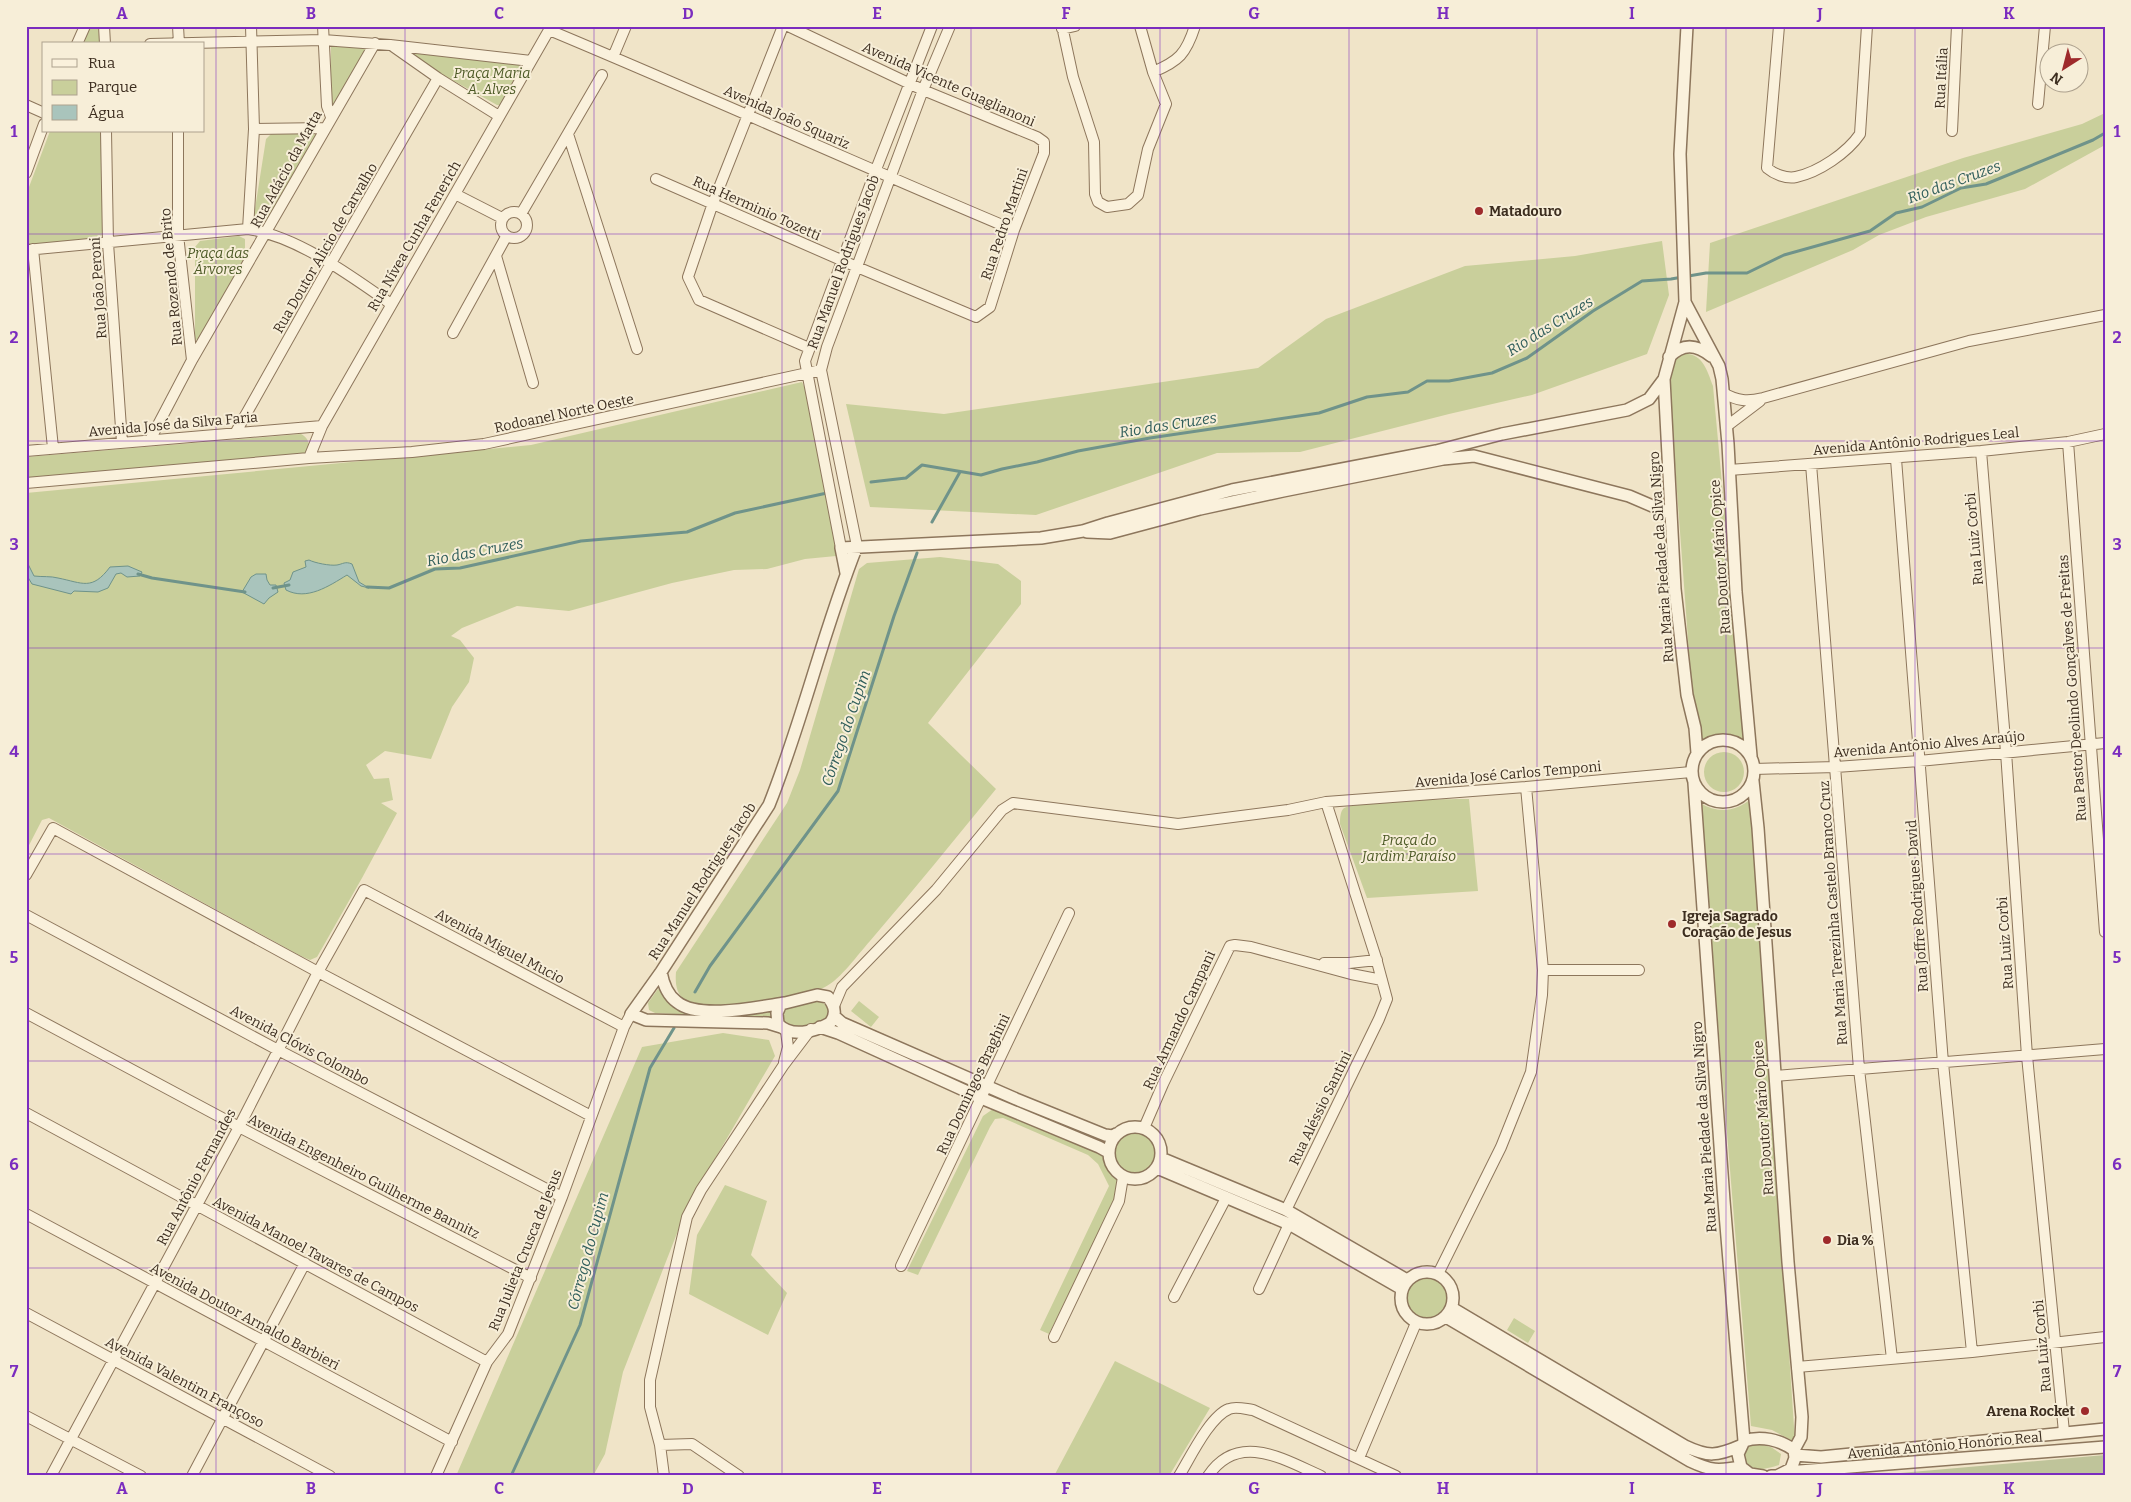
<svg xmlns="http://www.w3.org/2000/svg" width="2131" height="1502" font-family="Bitter,serif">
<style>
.green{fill:#c9cf9b}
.cemetery{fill:#bfc49a}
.water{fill:#a9c4bc;stroke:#6f938a}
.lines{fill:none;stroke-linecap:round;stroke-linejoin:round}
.stream{stroke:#6f938a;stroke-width:3}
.minor-casing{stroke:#8d765c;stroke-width:12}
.tertiary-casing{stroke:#8d765c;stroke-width:14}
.minor{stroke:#faf1dc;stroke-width:10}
.tertiary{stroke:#faf1dc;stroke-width:11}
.grid{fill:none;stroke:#7b2cbf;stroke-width:1;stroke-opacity:0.55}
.poi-dot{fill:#9e2a2b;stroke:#f7eed8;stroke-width:2}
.labels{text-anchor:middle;stroke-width:4;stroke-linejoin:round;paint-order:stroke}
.park-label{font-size:14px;font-style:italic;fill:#4d5a26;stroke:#f7eed8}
.street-label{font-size:14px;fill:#3d2e20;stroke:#f7eed8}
.poi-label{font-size:14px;font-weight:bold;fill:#3d2e20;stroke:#f7eed8;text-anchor:start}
.water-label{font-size:15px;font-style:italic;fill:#2f5d5a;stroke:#f7eed8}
.neatline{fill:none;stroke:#7b2cbf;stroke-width:2}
.grid-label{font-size:16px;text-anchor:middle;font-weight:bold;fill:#7b2cbf}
</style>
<rect width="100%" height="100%" fill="#f0e4c8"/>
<!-- green -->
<path class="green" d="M 98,26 L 100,44 L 83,44 L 90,27 Z
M 331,45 L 367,48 L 334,108 L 331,105 Z
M 412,53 L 518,64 L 522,67 L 501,105 L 497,105 L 411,57 Z
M 2105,113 L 2105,145 L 2025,189 L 1926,217 L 1879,235 L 1853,250 L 1706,312 L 1710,243 L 1963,158 L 2082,124 Z
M 50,131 L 102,131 L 105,231 L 100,237 L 26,246 L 26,195 Z
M 271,134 L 314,134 L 317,136 L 317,143 L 267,220 L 261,223 L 256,220 L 254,215 L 266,139 Z
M 239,236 L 245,239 L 245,252 L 243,261 L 201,339 L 195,340 L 195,247 L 200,241 Z
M 1662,241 L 1669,295 L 1647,354 L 1532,395 L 1449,414 L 1300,452 L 1217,453 L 1036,515 L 870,507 L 846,404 L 944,414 L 1258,368 L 1326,319 L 1465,266 L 1575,256 Z
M 1681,354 C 1702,351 1707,370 1713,386 L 1746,744 C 1730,731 1711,732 1696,747 L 1668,370 L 1673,359 Z
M 802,382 L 805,388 L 833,526 L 836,556 L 805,559 L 767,569 L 734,570 L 672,583 L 569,611 L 517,606 L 462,628 L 451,636 L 460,640 L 474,658 L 469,682 L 452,707 L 431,759 L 385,751 L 366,765 L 374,779 L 389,778 L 393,800 L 381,803 L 397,813 L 362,878 L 317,957 L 310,960 L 299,955 L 49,818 L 42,820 L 26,851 L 26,493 L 531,445 Z
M 301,434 C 311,439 311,449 302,455 L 26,478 L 26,457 Z
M 940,557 L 998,564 L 1021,581 L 1021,604 L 928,723 L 996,789 C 954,840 913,891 870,941 C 858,954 841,979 825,987 C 820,990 813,991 807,992 C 773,1002 741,1006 706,1005 C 683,1004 674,996 676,972 L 787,803 L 800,770 L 859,569 L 867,563 Z
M1704 772a20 20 0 1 1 40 0a20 20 0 1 1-40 0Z
M 1752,798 L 1795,1442 L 1772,1430 L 1751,1426 L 1700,803 C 1718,814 1736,812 1752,798 Z
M 1469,799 L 1478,891 L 1367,898 L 1340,824 C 1340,819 1340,813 1343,809 C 1351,800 1452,799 1469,799 Z
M 658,989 L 665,994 L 674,1006 L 687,1012 L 746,1015 L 773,1010 L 772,1019 L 655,1013 L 649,1010 L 648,1003 Z
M 817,1000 L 828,1006 L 828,1018 C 813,1027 799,1029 783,1023 L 781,1014 L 784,1010 Z
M 859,1001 L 879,1017 L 871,1027 L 851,1011 Z
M 723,1033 L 769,1040 L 775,1056 L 688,1205 L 623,1372 L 605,1454 L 593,1476 L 456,1476 L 642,1047 Z
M 993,1109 L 998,1109 L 1107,1157 C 1112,1170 1119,1178 1119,1192 L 1049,1334 L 1040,1330 L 1109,1186 L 1098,1164 L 1088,1155 L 1003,1118 L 995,1119 L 990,1127 L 918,1275 L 907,1271 L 983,1116 Z
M1113 1154a22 22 0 1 1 44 0a22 22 0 1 1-44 0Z
M 725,1185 L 767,1201 L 751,1255 L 787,1293 L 768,1335 L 689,1294 L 697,1235 Z
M1404 1298a22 22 0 1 1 44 0a22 22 0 1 1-44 0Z
M 1514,1318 L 1535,1331 L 1528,1343 L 1507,1330 Z
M 1115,1361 L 1210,1408 L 1169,1476 L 1054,1476 Z
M 1753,1443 L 1771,1447 L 1781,1454 L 1779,1465 C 1759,1471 1744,1475 1745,1448 Z"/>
<!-- cemetery -->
<path class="cemetery" d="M 2105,1455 L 2105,1476 L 1866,1476 Z"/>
<!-- water -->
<path class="water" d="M 26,560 L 34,576 C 42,577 51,576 58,578 C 83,583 92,591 110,567 L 128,566 L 142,572 L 140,576 L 127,577 L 121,573 L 116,574 L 108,588 L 98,592 L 74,591 L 71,594 L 32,584 L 26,574 Z
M 309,560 C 315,563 330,566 337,565 C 343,564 345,561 352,564 L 359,582 L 369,588 L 361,586 L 347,575 C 329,586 307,601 286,590 L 284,583 L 290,580 L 293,572 L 306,567 L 305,561 Z
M 256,574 L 266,574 L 267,580 L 270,585 L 276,585 L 278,592 L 269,598 L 264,604 L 242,592 L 251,577 Z"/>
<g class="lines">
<!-- stream -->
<path class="stream" d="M 871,482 L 906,478 L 922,465 L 981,475 L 1002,469 L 1037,462 L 1078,451 L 1150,438 L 1319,413 L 1367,397 L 1408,392 L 1427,381 L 1449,381 L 1492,373 L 1527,358 L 1593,311 L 1642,281 L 1671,279 L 1706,273 L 1747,273 L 1784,255 L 1870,231 L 1896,213 L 1922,207 L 1961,188 L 1986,184 L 2093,140 L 2105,133
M 932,522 L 960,472
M 138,574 L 152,578 L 245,592
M 367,587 L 389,588 L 435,569 L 460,568 L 581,541 L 687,532 L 735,513 L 827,493
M 273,588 L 289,585
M 695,992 L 710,966 L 838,791 L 894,616 L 917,553
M 511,1476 L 580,1325 L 650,1068 L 674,1028"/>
<!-- minor casing -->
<g class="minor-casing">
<path id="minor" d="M 104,26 L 105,44
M 178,26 L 179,44
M 323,26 L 327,106 L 331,117
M 783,26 L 713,203 L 688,277 L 699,300 L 809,348
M 1062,26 L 1073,77 L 1094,142 L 1095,194 L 1098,202 L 1107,207 L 1128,204 L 1138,195 L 1148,149 L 1166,104 L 1153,72 L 1140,26
M 1779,26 L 1767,168 C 1774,174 1786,179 1796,177 C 1819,172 1847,153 1860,134 L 1867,26
M 1062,29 L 1075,26
M 77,44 L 85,26
M 150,44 L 323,40 L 390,45 L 531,61
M 391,45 L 438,78 L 499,116
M 613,57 L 626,26
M 1153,72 C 1179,61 1186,54 1195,26
M 2038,104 L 2045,26
M 26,105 L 44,113
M 254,129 L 326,128
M 106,131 L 108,243 L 122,442
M 178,131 L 178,235 L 192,360
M 1952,131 L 1957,26
M 568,134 L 637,349
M 26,173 L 44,124
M 656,179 L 857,267 L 976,317 L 990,307 L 1014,230 L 1044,153 L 1044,142 L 1037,137 L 923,90 L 788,26
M 455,194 L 502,218
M501 225a13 13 0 1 1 26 0a13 13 0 1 1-26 0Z
M 521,214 L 602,75
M 248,229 L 254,129 L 251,26
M 33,249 L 53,448
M 26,250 L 248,229 C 297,236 351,276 391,304
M 496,256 L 533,383
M 453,333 L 506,237
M 1723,393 C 1738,401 1747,402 1763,398 L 1969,341 L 2105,315
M 1727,426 L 1760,401
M 236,432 L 331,263 L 438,78
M 150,440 L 192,360 L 375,43
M 2068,442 L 2105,932
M 26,451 L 322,426
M 1981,451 L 2006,752 L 2027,1056 L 2064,1432
M 309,458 L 322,426 L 549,30 C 705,95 859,165 1014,230
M 1896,459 L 1943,1063 L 1972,1352
M 1811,464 L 1859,1069 L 1892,1359
M 1729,470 L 1981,451 L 2068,442 L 2105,434
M 26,483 L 309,458 L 412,452 L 484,444 L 821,370
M 857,546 L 821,370 L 827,347 L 923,90 L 950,26
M 841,548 L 805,361 L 875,172 L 932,26
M 1754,769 L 1836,767 L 1919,761 L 2105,743
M 26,875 L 53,828 L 318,972 L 591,1116
M 26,915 L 278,1050 L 562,1197
M 1324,963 L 1349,963 L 1377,960
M 1543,970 L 1639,970
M 834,1006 L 842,987 L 936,890 L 1002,810 L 1013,803 L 1178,824 L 1288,810 L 1326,802 L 1526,787 L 1691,772
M 26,1013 L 239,1127 L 531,1278
M 784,1062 L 788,1047 L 786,1031
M 1776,1076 L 2105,1049
M 26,1113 L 487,1362
M 1144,1128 L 1163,1084 L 1230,946 L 1235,945 L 1251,947 L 1351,974 L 1382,980
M 1286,1210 L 1379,1019 L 1387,999 L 1376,958 L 1326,802
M 26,1214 L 452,1442
M 901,1266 L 1069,913
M 1438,1274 L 1501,1147 L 1531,1072 L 1542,995 L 1543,970 L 1526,787
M 1259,1289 L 1289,1224
M 1174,1297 L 1226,1198
M 26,1313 L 330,1476
M 1054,1337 L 1119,1201 L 1123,1177
M 1797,1367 L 1972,1352 L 2105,1337
M 26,1416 L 141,1476
M 660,1445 L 692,1444 L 739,1476
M 1359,1458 L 1416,1323
M 51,1476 L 239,1127 L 318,972 L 364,890 L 624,1027
M 192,1476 L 305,1263
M 436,1476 L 487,1362 L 508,1334 L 562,1197 L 624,1027 L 631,1014
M 664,1476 L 660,1445 L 650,1407 L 650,1380 L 687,1217 L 701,1190 L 783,1066 L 811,1029
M 1179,1476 C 1190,1458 1210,1416 1229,1409 C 1236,1406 1245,1409 1253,1410 L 1396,1476
M 1208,1476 C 1238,1431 1283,1459 1321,1476"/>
</g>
<!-- tertiary casing -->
<g class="tertiary-casing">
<path id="tertiary" d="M 1687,26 L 1680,154 L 1685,302 L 1664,379 L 1675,589 L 1687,695 L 1695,728 L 1697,753
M 1685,302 L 1719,366 L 1722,379 L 1728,444 L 1736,592 L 1751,756
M 1669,357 C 1683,343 1696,344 1711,356
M 1087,532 L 1110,533 L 1200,509 L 1283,491 L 1443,459 L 1474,456 L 1629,496 L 1671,514
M 846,573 L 841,548 L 1041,538 L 1083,531 L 1108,523 L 1232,490 L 1436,451 L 1502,434 L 1627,410 L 1649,399 L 1664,379
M1692 771a31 31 0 1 1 62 0a31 31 0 1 1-62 0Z
M 1753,781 L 1758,828 L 1788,1262 L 1802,1417 L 1801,1437 L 1794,1450
M 1694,783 L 1724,1201 L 1744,1441
M 661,972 C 663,983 667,995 677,1002 C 699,1020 758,1007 785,1003
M 817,995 L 828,997 C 835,1006 837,1014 830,1023 C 814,1032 791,1038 778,1024 L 777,1013 L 781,1004 Z
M 834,1016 L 842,1023 L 1016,1099 L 1105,1135 L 1113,1136 L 1116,1134
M 781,1027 L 768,1023 L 646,1020 L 631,1014 L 661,972 L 769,805 C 803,720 823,631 857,546
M 820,1027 L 838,1033 L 981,1098 L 1099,1147 L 1108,1152
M1109 1153a26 26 0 1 1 52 0a26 26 0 1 1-52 0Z
M 1161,1158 L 1286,1210 L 1407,1280
M 1157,1168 L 1289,1224 L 1402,1289
M1401 1298a26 26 0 1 1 52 0a26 26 0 1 1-52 0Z
M 1452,1308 L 1685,1446 C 1708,1457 1717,1456 1740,1446
M 1446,1317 L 1690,1461 C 1711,1471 1718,1471 1741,1467
M 1795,1455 L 1821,1457 L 2105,1429
M 1787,1472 L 2105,1447
M 1763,1476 L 1750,1474 L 1741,1467 L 1738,1454 L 1744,1441 C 1761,1435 1780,1440 1794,1450 L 1795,1458 L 1791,1469 L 1777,1476 L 1771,1476"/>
</g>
<!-- minor -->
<use href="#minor" class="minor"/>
<!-- tertiary -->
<use href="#tertiary" class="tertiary"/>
</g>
<!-- grid -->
<path class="grid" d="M 216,26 L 216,1476M 405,26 L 405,1476M 594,26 L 594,1476M 782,26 L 782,1476M 971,26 L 971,1476M 1160,26 L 1160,1476M 1349,26 L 1349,1476M 1537,26 L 1537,1476M 1726,26 L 1726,1476M 1915,26 L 1915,1476M 26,234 L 2105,234M 26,441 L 2105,441M 26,648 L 2105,648M 26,854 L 2105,854M 26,1061 L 2105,1061M 26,1268 L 2105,1268"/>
<!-- markers -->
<g class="poi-dot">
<circle cx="1479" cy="211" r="5"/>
<circle cx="1672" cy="924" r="5"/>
<circle cx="1827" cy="1240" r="5"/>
<circle cx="2085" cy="1411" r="5"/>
</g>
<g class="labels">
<!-- park labels -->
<g class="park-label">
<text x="492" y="78">Praça Maria<tspan x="492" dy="16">A. Alves</tspan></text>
<text x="218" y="258">Praça das<tspan x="218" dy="16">Árvores</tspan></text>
<text x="1409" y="845">Praça do<tspan x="1409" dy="16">Jardim Paraíso</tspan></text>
</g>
<!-- street labels -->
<g class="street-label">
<text transform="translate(1941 78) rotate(-87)" y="5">Rua Itália</text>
<text transform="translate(949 84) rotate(24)" y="5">Avenida Vicente Guaglianoni</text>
<text transform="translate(787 117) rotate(24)" y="5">Avenida João Squariz</text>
<text transform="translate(286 169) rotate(-61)" y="5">Rua Adácio da Matta</text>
<text transform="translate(757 208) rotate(24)" y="5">Rua Herminio Tozetti</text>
<text transform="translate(1004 224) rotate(-71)" y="5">Rua Pedro Martini</text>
<text transform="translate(414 236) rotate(-60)" y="5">Rua Nívea Cunha Fenerich</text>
<text transform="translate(325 248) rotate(-60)" y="5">Rua Doutor Alicio de Carvalho</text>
<text transform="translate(843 262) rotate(-70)" y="5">Rua Manuel Rodrigues Jacob</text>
<text transform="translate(171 277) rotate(-95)" y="5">Rua Rozendo de Brito</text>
<text transform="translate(98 288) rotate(-94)" y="5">Rua João Peroni</text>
<text transform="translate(564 413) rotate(-12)" y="5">Rodoanel Norte Oeste</text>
<text transform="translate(173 424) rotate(-5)" y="5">Avenida José da Silva Faria</text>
<text transform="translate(1916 441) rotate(-5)" y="5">Avenida Antônio Rodrigues Leal</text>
<text transform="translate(1974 539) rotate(-95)" y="5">Rua Luiz Corbi</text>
<text transform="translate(1661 557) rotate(-94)" y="5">Rua Maria Piedade da Silva Nigro</text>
<text transform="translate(1720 557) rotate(-94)" y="5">Rua Doutor Mário Opice</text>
<text transform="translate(2072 688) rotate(-94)" y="5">Rua Pastor Deolindo Gonçalves de Freitas</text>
<text transform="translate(1929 744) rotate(-5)" y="5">Avenida Antônio Alves Araújo</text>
<text transform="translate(1508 774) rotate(-5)" y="5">Avenida José Carlos Temponi</text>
<text transform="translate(702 881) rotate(-57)" y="5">Rua Manuel Rodrigues Jacob</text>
<text transform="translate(1917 906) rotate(-94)" y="5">Rua Joffre Rodrigues David</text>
<text transform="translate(1833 913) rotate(-94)" y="5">Rua Maria Terezinha Castelo Branco Cruz</text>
<text transform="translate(2005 943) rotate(-94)" y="5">Rua Luiz Corbi</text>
<text transform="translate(500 946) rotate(28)" y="5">Avenida Miguel Mucio</text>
<text transform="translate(1179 1020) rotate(-65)" y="5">Rua Armando Campani</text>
<text transform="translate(300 1045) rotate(28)" y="5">Avenida Clóvis Colombo</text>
<text transform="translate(973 1084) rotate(-65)" y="5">Rua Domingos Braghini</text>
<text transform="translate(1320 1108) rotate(-64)" y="5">Rua Aléssio Santini</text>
<text transform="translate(1763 1118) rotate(-94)" y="5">Rua Doutor Mário Opice</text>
<text transform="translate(1704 1127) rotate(-94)" y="5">Rua Maria Piedade da Silva Nigro</text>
<text transform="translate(364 1176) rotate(27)" y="5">Avenida Engenheiro Guilherme Bannitz</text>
<text transform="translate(196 1177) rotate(-62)" y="5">Rua Antônio Fernandes</text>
<text transform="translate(525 1250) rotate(-68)" y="5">Rua Julieta Crusca de Jesus</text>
<text transform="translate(316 1254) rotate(28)" y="5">Avenida Manoel Tavares de Campos</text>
<text transform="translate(245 1316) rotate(28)" y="5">Avenida Doutor Arnaldo Barbieri</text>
<text transform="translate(2042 1346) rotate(-95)" y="5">Rua Luiz Corbi</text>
<text transform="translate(185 1382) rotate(28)" y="5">Avenida Valentim Françoso</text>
<text transform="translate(1945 1445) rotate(-5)" y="5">Avenida Antônio Honório Real</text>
</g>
<!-- poi labels -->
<g class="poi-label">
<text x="1489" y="216">Matadouro</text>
<text x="1682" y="921">Igreja Sagrado<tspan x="1682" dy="16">Coração de Jesus</tspan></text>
<text x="1837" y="1245">Dia %</text>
<text x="2075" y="1416" text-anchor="end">Arena Rocket</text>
</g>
<!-- water labels -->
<g class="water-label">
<text transform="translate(1954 182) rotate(-20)" y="5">Rio das Cruzes</text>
<text transform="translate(1550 326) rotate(-32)" y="5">Rio das Cruzes</text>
<text transform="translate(1168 425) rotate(-9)" y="5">Rio das Cruzes</text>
<text transform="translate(475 552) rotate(-11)" y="5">Rio das Cruzes</text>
<text transform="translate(846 728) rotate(-71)" y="5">Córrego do Cupim</text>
<text transform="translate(588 1251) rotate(-75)" y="5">Córrego do Cupim</text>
</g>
</g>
<!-- border -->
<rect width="2131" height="1502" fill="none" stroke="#f7eed8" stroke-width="55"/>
<!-- legend -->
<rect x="42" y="42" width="162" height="90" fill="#f7eed8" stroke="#ada18e"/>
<rect x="52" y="59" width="25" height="8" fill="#faf1dc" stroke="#ada18e"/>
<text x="88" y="68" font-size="15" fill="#3d2e20">Rua</text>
<rect x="52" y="80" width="25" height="15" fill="#c9cf9b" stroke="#ada18e"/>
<text x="88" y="92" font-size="15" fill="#3d2e20">Parque</text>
<rect x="52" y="105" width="25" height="15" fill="#a9c4bc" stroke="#ada18e"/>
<text x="88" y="118" font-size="15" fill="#3d2e20">Água</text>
<!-- north arrow -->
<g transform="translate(2064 68) rotate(216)"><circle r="24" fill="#f7eed8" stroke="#ada18e"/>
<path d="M0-4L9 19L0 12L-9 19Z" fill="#9e2a2b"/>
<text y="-8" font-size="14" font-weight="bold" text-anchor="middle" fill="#3d2e20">N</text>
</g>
<rect x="28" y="28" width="2076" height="1446" class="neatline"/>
<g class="grid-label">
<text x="122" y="19">A</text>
<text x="311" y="19">B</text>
<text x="499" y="19">C</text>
<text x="688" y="19">D</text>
<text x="877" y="19">E</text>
<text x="1066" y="19">F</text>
<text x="1254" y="19">G</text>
<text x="1443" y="19">H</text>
<text x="1632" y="19">I</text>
<text x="1820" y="19">J</text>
<text x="2009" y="19">K</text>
<text x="14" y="137">1</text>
<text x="2117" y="137">1</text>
<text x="14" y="343">2</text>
<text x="2117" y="343">2</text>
<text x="14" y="550">3</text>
<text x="2117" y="550">3</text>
<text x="14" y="757">4</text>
<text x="2117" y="757">4</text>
<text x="14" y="963">5</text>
<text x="2117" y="963">5</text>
<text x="14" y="1170">6</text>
<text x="2117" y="1170">6</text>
<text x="14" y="1377">7</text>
<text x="2117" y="1377">7</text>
<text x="122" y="1494">A</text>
<text x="311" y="1494">B</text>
<text x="499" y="1494">C</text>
<text x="688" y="1494">D</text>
<text x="877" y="1494">E</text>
<text x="1066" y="1494">F</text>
<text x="1254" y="1494">G</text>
<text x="1443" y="1494">H</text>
<text x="1632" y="1494">I</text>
<text x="1820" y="1494">J</text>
<text x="2009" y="1494">K</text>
</g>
</svg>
